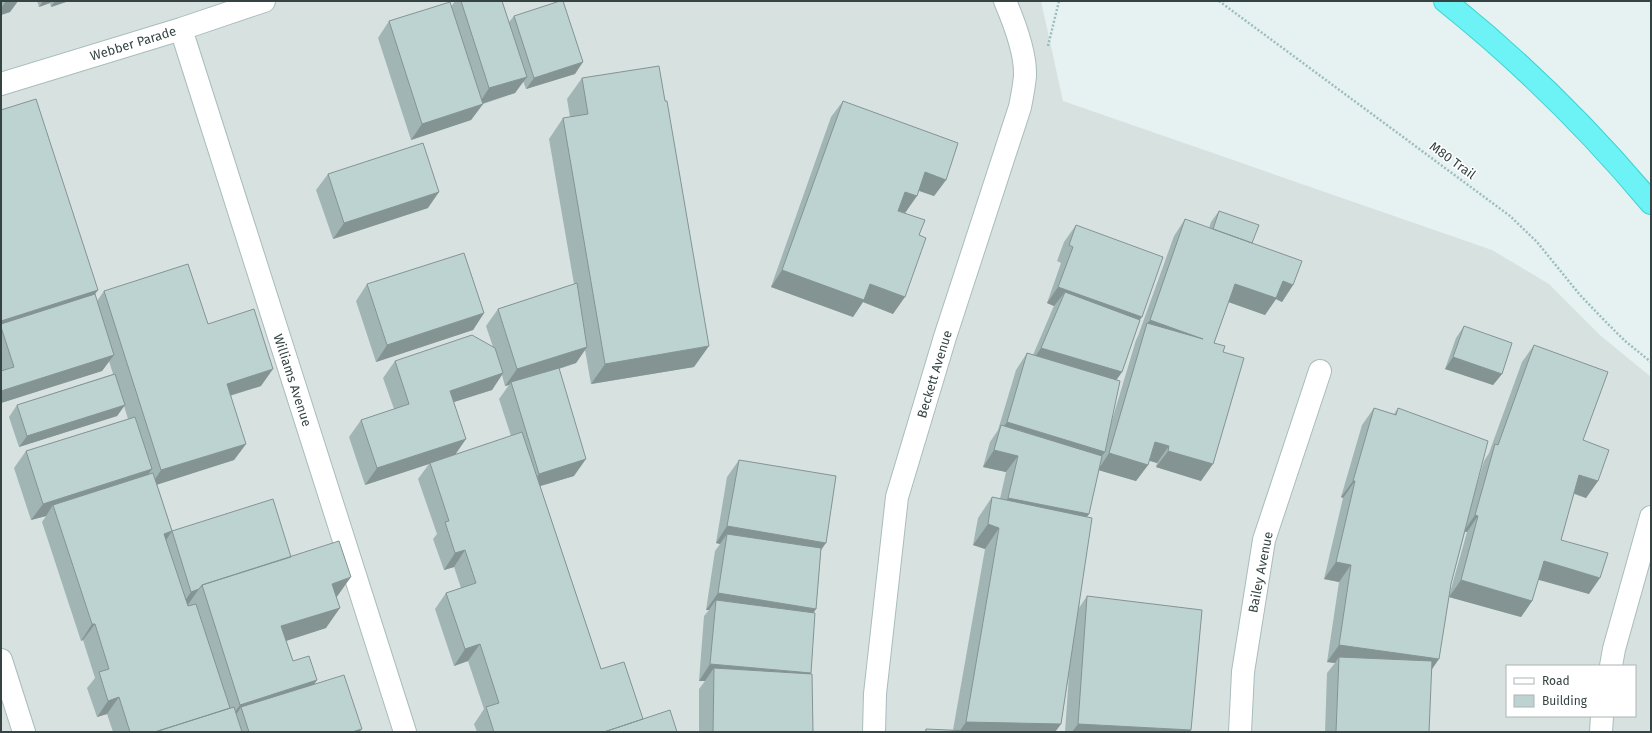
<svg xmlns="http://www.w3.org/2000/svg" width="1652" height="733" font-family="'Fira Sans',sans-serif">
<style>
.industrial{fill:#d7e1e0;fill-rule:evenodd}
.lines{fill:none;stroke-linecap:round;stroke-linejoin:round}
.minor-casing{stroke:#a9bcbd;stroke-width:24}
.highway-casing{stroke:#3dd4d2;stroke-width:24}
.path{stroke:#9bbdbd;stroke-width:2.5;stroke-dasharray:2 2;stroke-linecap:butt}
.minor{stroke:#fff;stroke-width:22}
.highway{stroke:#6df3f5;stroke-width:22}
.wall{fill:#a2b5b5;fill-rule:evenodd}
.shaded-wall{fill:#849493}
.building{fill:#bcd3d2;stroke:#849493}
.labels{text-anchor:middle;stroke-width:3;stroke-linejoin:round;paint-order:stroke}
.street-label{font-size:13px;fill:#354443;stroke:#fff}
</style>
<rect width="100%" height="100%" fill="#e6f1f2"/>
<!-- industrial -->
<path class="industrial" d="M 1,1 L 1041,1 L 1063,101 L 1492,250 L 1549,284 L 1601,336 L 1651,377 L 1651,732 L 1,732 ZM 1507,666 L 1635,666 L 1635,716 L 1507,716 Z"/>
<g class="lines">
<!-- minor casing -->
<g class="minor-casing">
<path id="minor" d="M 181,29 L 405,732
M 1,84 L 181,29 L 264,1
M 1,660 L 24,732
M 1611,666 L 1614,649 L 1651,517
M 874,732 L 875,694 L 897,497 L 945,337 L 1020,107 C 1022,97 1024,87 1025,76 C 1026,53 1014,22 1005,1
M 1240,732 L 1243,672 L 1264,540 L 1320,371
M 1601,732 L 1602,716"/>
</g>
<!-- highway casing -->
<g class="highway-casing">
<path id="highway" d="M 1445,1 C 1520,61 1589,129 1651,203"/>
</g>
<!-- path -->
<path class="path" d="M 1219,1 L 1510,216 L 1537,242 L 1580,295 L 1604,320 L 1625,341 L 1651,362
M 1048,46 L 1059,1"/>
<!-- minor -->
<use href="#minor" class="minor"/>
<!-- highway -->
<use href="#highway" class="highway"/>
</g>
<!-- wall -->
<path class="wall" d="M 1,1 L 18,1 L 10,12 L 1,15 Z
M 37,1 L 69,1 L 51,7 L 50,3 L 39,7 Z
M 455,1 L 502,1 L 509,22 L 514,16 L 575,74 L 526,89 L 523,81 L 515,93 L 483,104 L 471,120 L 411,140 L 378,38 L 389,21 L 451,7 Z
M 582,78 L 694,367 L 591,384 L 585,350 L 576,363 L 559,369 L 574,476 L 540,486 L 601,669 L 643,719 L 677,732 L 477,732 L 474,724 L 484,709 L 468,661 L 454,666 L 435,609 L 446,593 L 461,588 L 454,567 L 444,570 L 433,539 L 437,534 L 418,479 L 429,464 L 365,485 L 349,437 L 361,420 L 394,409 L 383,378 L 395,361 L 493,347 L 486,326 L 498,309 L 574,284 L 549,139 L 563,118 L 570,117 L 567,99 ZM 502,375 L 505,386 L 509,385 L 499,399 L 511,436 L 456,454 L 454,402 L 492,390 Z
M 843,101 L 946,180 L 934,196 L 919,191 L 905,213 L 898,210 L 893,314 L 863,302 L 853,317 L 771,287 L 831,117 Z
M 1,110 L 95,294 L 97,301 L 104,291 L 208,324 L 261,386 L 230,396 L 246,444 L 234,460 L 157,484 L 172,531 L 291,557 L 337,597 L 326,628 L 286,641 L 293,661 L 317,680 L 314,684 L 362,729 L 359,732 L 113,732 L 107,714 L 97,717 L 87,688 L 95,678 L 83,640 L 81,641 L 42,522 L 46,516 L 31,520 L 14,468 L 26,451 L 128,419 L 124,406 L 117,416 L 19,447 L 9,417 L 17,405 L 113,374 L 109,361 L 102,371 L 1,403 Z
M 328,174 L 428,208 L 333,239 L 316,190 Z
M 1219,211 L 1252,243 L 1293,285 L 1282,302 L 1276,299 L 1265,315 L 1228,302 L 1214,343 L 1223,352 L 1201,481 L 1156,467 L 1157,463 L 1149,460 L 1148,465 L 1136,481 L 1099,470 L 1089,514 L 1087,516 L 1079,608 L 1087,596 L 1191,730 L 1190,732 L 1065,732 L 1069,674 L 1061,724 L 1055,732 L 924,732 L 926,729 L 953,730 L 985,549 L 973,545 L 978,518 L 992,497 L 1000,499 L 1006,472 L 983,467 L 990,442 L 998,430 L 1016,370 L 1027,353 L 1033,355 L 1053,308 L 1054,306 L 1047,303 L 1061,263 L 1057,261 L 1064,242 L 1076,225 L 1140,320 L 1122,372 L 1116,380 L 1110,427 L 1136,340 L 1138,336 L 1174,236 L 1185,219 L 1209,228 L 1211,222 Z
M 367,284 L 484,313 L 473,330 L 376,362 L 356,301 Z
M 1464,326 L 1502,374 L 1493,385 L 1445,369 L 1456,338 Z
M 1534,345 L 1583,440 L 1598,481 L 1586,498 L 1574,494 L 1561,540 L 1589,594 L 1538,579 L 1532,601 L 1521,617 L 1449,597 L 1431,670 L 1429,732 L 1325,732 L 1327,673 L 1335,663 L 1327,662 L 1339,582 L 1324,579 L 1343,498 L 1341,497 L 1362,425 L 1374,408 L 1394,414 L 1398,408 L 1474,494 L 1484,461 L 1489,453 L 1522,362 ZM 1465,532 L 1467,532 L 1449,596 L 1451,584 Z
M 739,460 L 821,550 L 816,609 L 813,613 L 811,673 L 810,674 L 813,732 L 699,732 L 699,689 L 705,681 L 699,681 L 704,616 L 709,610 L 706,610 L 715,551 L 720,544 L 716,543 L 727,477 Z"/>
<!-- shaded-wall -->
<path class="shaded-wall" d="M 6,1 L 18,1 L 10,12 L 1,15 L 1,8 Z
M 43,1 L 51,1 L 50,3 L 39,7 Z
M 55,1 L 69,1 L 51,7 Z
M 583,62 L 575,74 L 526,89 L 534,78 Z
M 527,77 L 515,93 L 478,105 L 489,88 Z
M 483,104 L 471,120 L 411,140 L 422,124 Z
M 925,172 L 946,180 L 934,196 L 914,189 Z
M 439,192 L 428,208 L 333,239 L 344,223 Z
M 905,192 L 917,196 L 905,213 L 893,209 Z
M 782,270 L 870,284 L 905,297 L 893,314 L 863,302 L 853,317 L 771,287 Z
M 1283,281 L 1293,285 L 1282,302 L 1276,299 L 1265,315 L 1223,300 L 1235,284 Z
M 1058,287 L 1142,317 L 1130,334 L 1065,292 L 1054,306 L 1047,303 Z
M 98,290 L 83,311 L 1,327 L 1,321 Z
M 484,313 L 473,330 L 376,362 L 387,345 Z
M 1150,320 L 1203,339 L 1147,324 Z
M 709,346 L 694,367 L 591,384 L 605,364 Z
M 587,347 L 576,363 L 511,384 L 511,382 L 509,385 L 505,386 L 517,369 Z
M 1041,348 L 1122,372 L 1110,389 L 1030,364 Z
M 114,355 L 102,371 L 1,403 L 1,391 Z
M 1453,357 L 1502,374 L 1493,385 L 1445,369 Z
M 273,369 L 261,386 L 215,400 L 227,384 Z
M 503,373 L 492,390 L 438,407 L 450,391 Z
M 125,405 L 117,416 L 19,447 L 27,436 Z
M 1007,422 L 1105,452 L 1093,468 L 999,433 Z
M 466,439 L 455,455 L 430,463 L 429,464 L 365,485 L 377,468 Z
M 1155,442 L 1169,446 L 1157,463 L 1143,459 Z
M 246,444 L 234,460 L 150,487 L 161,470 Z
M 994,450 L 1018,456 L 1006,472 L 983,467 Z
M 1168,451 L 1213,464 L 1201,481 L 1156,467 Z
M 1109,453 L 1148,465 L 1136,481 L 1098,470 Z
M 586,459 L 574,476 L 527,490 L 539,474 Z
M 152,469 L 140,486 L 53,505 L 46,516 L 31,520 L 43,504 Z
M 1579,475 L 1598,481 L 1586,498 L 1568,491 Z
M 1353,481 L 1355,481 L 1343,498 L 1341,497 Z
M 1008,498 L 1089,514 L 1077,531 L 996,515 Z
M 1475,515 L 1478,516 L 1467,532 L 1464,531 Z
M 988,524 L 999,528 L 985,549 L 973,545 Z
M 727,526 L 826,543 L 814,560 L 727,534 L 720,544 L 716,543 Z
M 172,531 L 161,548 L 164,534 Z
M 465,550 L 454,567 L 444,570 L 455,553 Z
M 1544,561 L 1600,578 L 1589,594 L 1532,578 Z
M 1336,562 L 1351,565 L 1339,582 L 1324,579 Z
M 351,577 L 336,598 L 332,584 Z
M 1461,580 L 1532,601 L 1521,617 L 1449,597 Z
M 199,589 L 187,606 L 180,608 L 191,592 Z
M 718,593 L 816,609 L 805,625 L 716,600 L 709,610 L 706,610 Z
M 340,608 L 326,628 L 267,647 L 281,626 Z
M 92,624 L 95,624 L 83,640 L 81,641 Z
M 480,644 L 468,661 L 454,666 L 465,649 Z
M 1339,645 L 1439,659 L 1428,675 L 1339,657 L 1335,663 L 1327,662 Z
M 710,664 L 811,673 L 799,690 L 714,668 L 705,681 L 699,681 Z
M 317,680 L 303,701 L 241,707 L 230,724 L 226,725 L 240,705 Z
M 119,697 L 107,714 L 97,717 L 108,701 Z
M 966,722 L 1061,724 L 1055,732 L 959,732 Z
M 1078,724 L 1191,730 L 1190,732 L 1072,732 Z
M 362,729 L 359,732 L 352,732 Z"/>
<!-- building -->
<path class="building" d="M 461,1 L 502,1 L 527,77 L 489,88 Z
M 560,1 L 563,1 L 583,62 L 534,78 L 514,16 Z
M 450,2 L 483,104 L 422,124 L 389,21 Z
M 659,66 L 665,101 L 667,101 L 709,346 L 605,364 L 563,118 L 588,114 L 582,78 Z
M 36,99 L 98,290 L 1,321 L 1,110 Z
M 843,101 L 958,143 L 946,180 L 925,172 L 917,196 L 905,192 L 898,211 L 925,220 L 919,235 L 926,238 L 905,297 L 870,284 L 864,300 L 782,270 Z
M 423,143 L 439,192 L 344,223 L 328,174 Z
M 1219,211 L 1259,225 L 1252,243 L 1213,229 Z
M 1185,219 L 1302,261 L 1293,285 L 1283,281 L 1276,298 L 1235,284 L 1214,343 L 1225,346 L 1223,352 L 1244,358 L 1213,464 L 1168,451 L 1169,446 L 1155,442 L 1148,465 L 1109,453 L 1147,323 L 1203,339 L 1150,320 Z
M 1076,225 L 1163,257 L 1142,317 L 1058,287 L 1073,247 L 1069,245 Z
M 464,253 L 484,313 L 387,345 L 367,284 Z
M 188,264 L 208,324 L 254,309 L 273,369 L 227,384 L 246,444 L 161,470 L 104,291 Z
M 577,283 L 587,347 L 517,369 L 498,309 Z
M 1065,292 L 1140,320 L 1122,372 L 1041,348 Z
M 95,294 L 114,355 L 1,391 L 1,371 L 14,367 L 1,327 L 1,324 Z
M 1464,326 L 1512,343 L 1502,374 L 1453,357 Z
M 472,335 L 495,348 L 503,373 L 450,391 L 466,439 L 377,468 L 361,420 L 409,404 L 395,361 Z
M 1534,345 L 1608,372 L 1583,440 L 1609,450 L 1598,481 L 1579,475 L 1561,540 L 1608,553 L 1600,578 L 1544,561 L 1532,601 L 1461,580 L 1478,516 L 1475,515 L 1495,444 L 1498,445 Z
M 1027,353 L 1120,381 L 1105,452 L 1007,422 Z
M 559,368 L 586,459 L 539,474 L 511,382 Z
M 115,374 L 125,405 L 27,436 L 17,405 Z
M 1374,408 L 1396,415 L 1398,408 L 1488,441 L 1451,584 L 1439,659 L 1339,645 L 1351,565 L 1336,562 L 1355,481 L 1353,481 Z
M 135,417 L 152,469 L 43,504 L 26,451 Z
M 1001,425 L 1102,456 L 1089,514 L 1008,498 L 1018,456 L 994,450 Z
M 522,432 L 601,669 L 624,662 L 643,719 L 604,732 L 494,732 L 486,707 L 499,703 L 480,644 L 465,649 L 446,593 L 476,583 L 465,550 L 455,553 L 445,522 L 449,521 L 430,463 Z
M 739,460 L 836,476 L 826,543 L 727,526 Z
M 153,473 L 172,531 L 164,534 L 188,606 L 196,604 L 230,708 L 155,732 L 130,732 L 119,697 L 108,701 L 99,672 L 109,669 L 95,624 L 92,624 L 53,505 Z
M 992,497 L 1092,518 L 1061,724 L 966,722 L 999,528 L 988,524 Z
M 273,499 L 291,557 L 202,585 L 199,589 L 191,592 L 172,531 Z
M 727,534 L 821,548 L 816,609 L 718,593 Z
M 339,541 L 351,577 L 332,584 L 340,608 L 281,626 L 293,661 L 309,656 L 317,680 L 240,705 L 202,585 Z
M 1087,596 L 1202,610 L 1191,730 L 1078,724 Z
M 716,600 L 815,613 L 811,673 L 710,664 Z
M 1339,657 L 1432,661 L 1429,732 L 1336,732 Z
M 714,668 L 812,674 L 813,732 L 713,732 Z
M 344,675 L 362,729 L 352,732 L 249,732 L 241,707 Z
M 234,707 L 242,732 L 155,732 Z
M 670,710 L 677,732 L 604,732 Z
M 926,729 L 991,732 L 926,732 Z"/>
<g class="labels">
<!-- street labels -->
<g class="street-label">
<text transform="translate(133 43) rotate(-17)" y="5">Webber Parade</text>
<text transform="translate(1453 160) rotate(36)" y="5">M80 Trail</text>
<text transform="translate(934 374) rotate(-73)" y="5">Beckett Avenue</text>
<text transform="translate(293 380) rotate(72)" y="5">Williams Avenue</text>
<text transform="translate(1260 572) rotate(-79)" y="5">Bailey Avenue</text>
</g>
</g>
<!-- border -->
<rect width="1652" height="733" fill="none" stroke="#354443" stroke-width="4"/>
<!-- legend -->
<rect x="1506" y="665" width="130" height="52" fill="#ffffff" stroke="#aeb4b4"/>
<rect x="1514" y="678" width="20" height="6" fill="#ffffff" stroke="#aeb4b4"/>
<text x="1542" y="685" font-size="12" fill="#354443">Road</text>
<rect x="1514" y="695" width="20" height="12" fill="#bcd3d2" stroke="#aeb4b4"/>
<text x="1542" y="705" font-size="12" fill="#354443">Building</text>
</svg>
